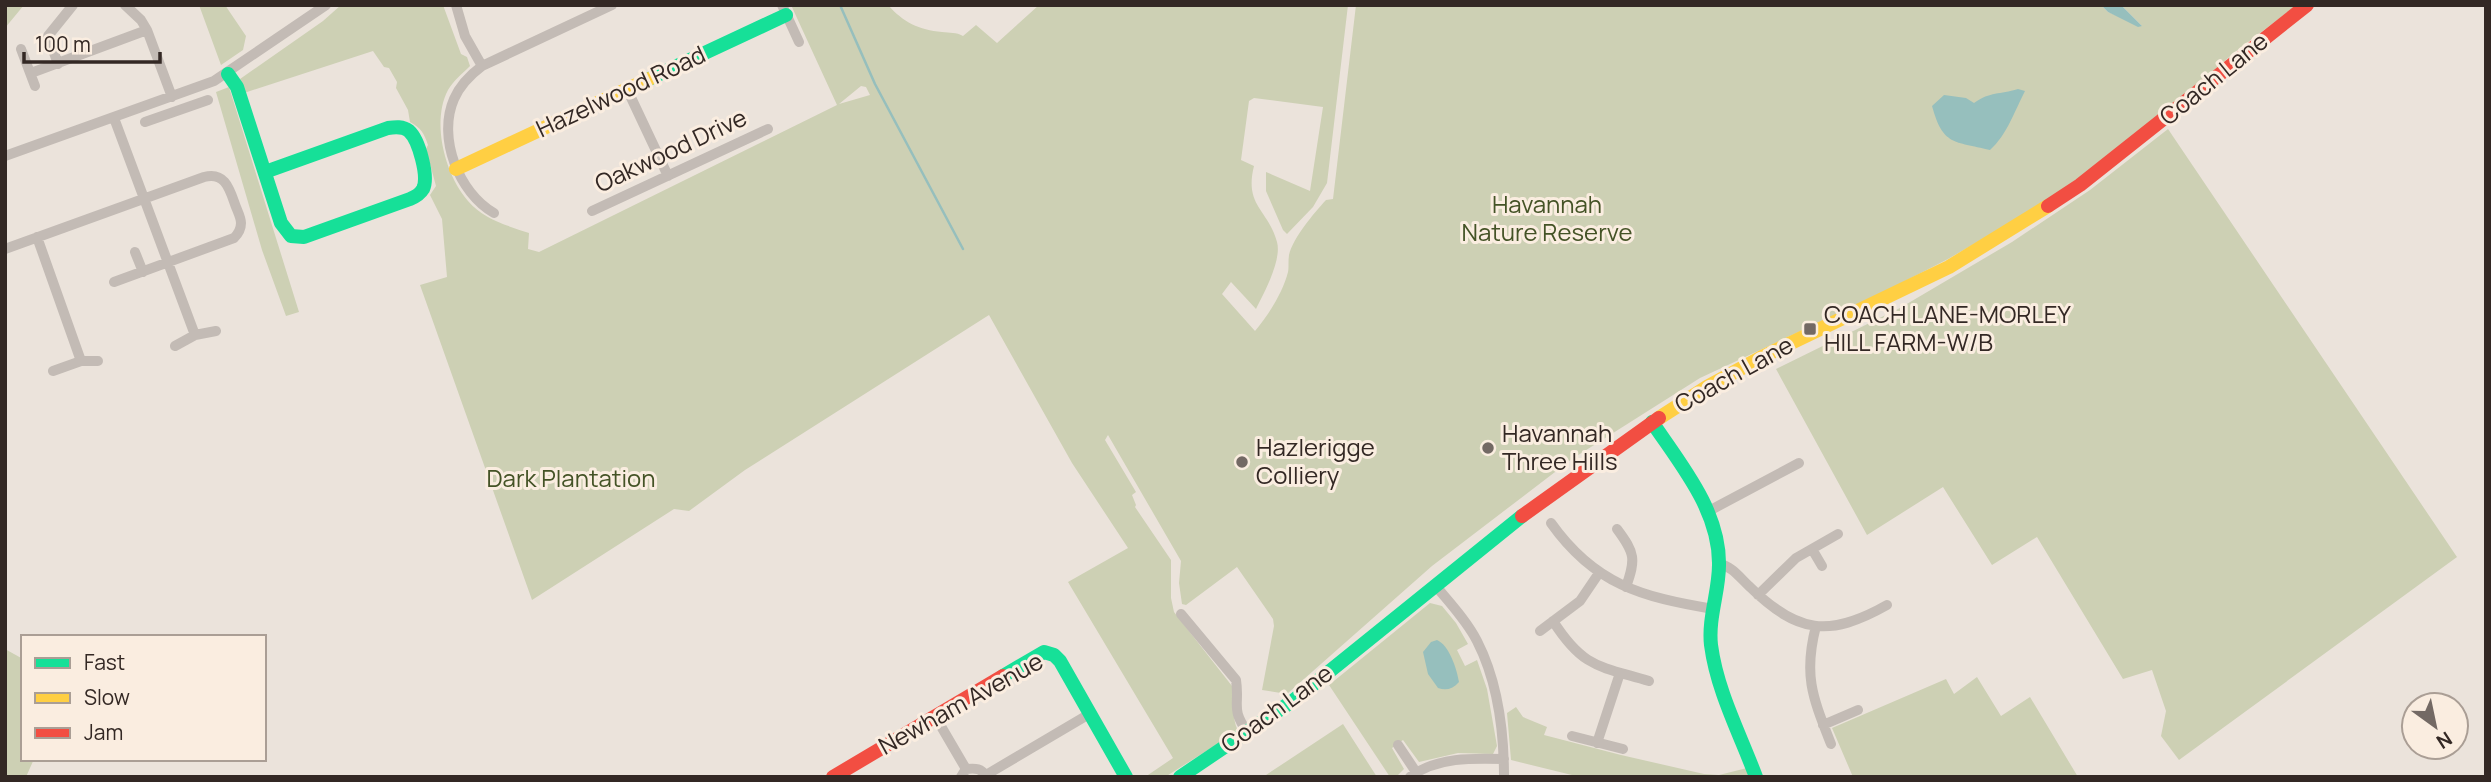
<svg xmlns="http://www.w3.org/2000/svg" width="2491" height="782" font-family="Manrope,sans-serif">
<style>
.green{fill:#cdd0b4;fill-rule:evenodd}
.water{fill:#96bfbd}
.lines{fill:none;stroke-linecap:round;stroke-linejoin:round}
.stream{stroke:#96bfbd;stroke-width:2.5}
.street{stroke:#c3bbb5;stroke-width:10}
.fast{stroke:#16e098;stroke-width:14}
.slow{stroke:#ffcf43;stroke-width:14}
.jam{stroke:#f24e42;stroke-width:14}
.poi-dot{fill:#736964;stroke:#faede0;stroke-width:2.5}
.labels{text-anchor:middle;stroke-width:6;stroke-linejoin:round;paint-order:stroke}
.street-label{font-size:24px;fill:#332824;stroke:#faede0}
.park-label{font-size:24px;fill:#445326;stroke:#faede0}
.poi-label{font-size:24px;fill:#332824;stroke:#faede0;text-anchor:start}
</style>
<rect width="100%" height="100%" fill="#ebe3db"/>
<!-- green -->
<path class="green" d="M 5,5 L 24,5 L 5,28 Z
M 199,5 L 225,5 L 246,36 L 243,50 L 221,65 Z
M 341,5 L 443,5 L 461,54 L 467,57 L 470,66 C 463,73 453,81 448,90 C 431,122 445,175 468,201 C 483,219 508,226 529,233 L 528,249 L 539,252 L 837,105 L 791,5 L 888,5 C 903,22 919,30 942,32 C 950,33 956,32 963,36 L 976,25 L 997,43 L 1039,5 L 1348,5 L 1327,183 L 1313,207 L 1287,234 L 1283,230 L 1266,191 L 1266,172 L 1310,191 L 1323,107 L 1254,98 L 1249,101 L 1241,160 L 1254,166 C 1244,206 1268,209 1277,242 C 1282,260 1264,293 1256,309 L 1231,282 L 1222,294 L 1255,331 C 1268,316 1283,292 1288,272 C 1289,267 1288,261 1289,255 C 1293,238 1314,213 1326,200 L 1333,199 L 1356,5 L 2101,5 L 2108,12 L 2142,26 L 2121,5 L 2297,5 L 2235,52 L 2175,104 L 2099,164 L 2036,208 L 1948,259 L 1882,293 L 1700,378 L 1572,459 L 1432,566 L 1287,694 L 1262,690 L 1274,626 L 1273,619 L 1237,567 L 1186,605 L 1182,604 L 1179,583 L 1181,561 L 1108,435 L 1105,440 L 1136,492 L 1132,495 L 1136,505 L 1135,507 L 1171,560 L 1171,598 L 1174,612 L 1232,686 C 1234,702 1231,715 1238,731 L 1165,777 L 1145,777 L 1173,758 L 1068,582 L 1128,548 L 1072,463 L 989,315 L 745,470 L 689,511 L 674,509 L 532,600 L 420,285 L 447,277 L 442,219 L 430,195 L 436,186 L 426,149 L 428,145 C 424,133 421,128 410,122 L 408,110 L 396,88 L 397,82 L 389,68 L 384,67 L 373,51 L 244,93 L 240,79 L 323,21 ZM 861,86 L 866,87 L 870,95 L 839,104 Z
M 229,87 L 299,312 L 286,316 L 262,250 L 216,92 Z
M 2168,129 L 2457,557 L 2179,760 L 2161,736 L 2166,711 L 2152,670 L 2123,679 L 2037,537 L 1992,565 L 1943,487 L 1867,535 L 1776,369 L 1900,308 L 2012,242 L 2090,190 Z
M 1430,603 L 1442,606 L 1456,623 L 1468,644 L 1457,650 L 1465,666 L 1477,660 L 1487,689 L 1497,746 L 1493,754 L 1458,753 L 1419,762 L 1403,740 L 1392,748 L 1404,769 L 1396,777 L 1390,777 L 1329,685 Z
M 5,649 L 23,659 L 23,759 L 34,759 L 26,777 L 5,777 Z
M 1977,677 L 2001,716 L 2030,697 L 2078,777 L 1853,777 L 1832,728 L 1946,679 L 1954,694 Z
M 1516,707 L 1523,717 L 1547,727 L 1544,735 L 1621,755 L 1704,774 L 1719,775 L 1747,768 L 1748,777 L 1580,777 L 1511,760 L 1507,713 Z
M 1343,724 L 1377,777 L 1263,777 Z"/>
<!-- water -->
<path class="water" d="M 2101,5 L 2121,5 L 2142,26 L 2138,27 L 2108,12 Z
M 2018,89 L 2025,91 C 2015,110 2007,135 1990,150 C 1954,141 1943,146 1932,106 L 1944,95 L 1966,98 L 1974,103 C 1991,91 1999,95 2018,89 Z
M 1437,640 C 1449,645 1457,669 1459,682 C 1453,689 1446,691 1438,688 L 1428,674 L 1423,652 L 1431,642 Z"/>
<g class="lines">
<!-- stream -->
<path class="stream" d="M 840,5 L 875,84 L 963,249"/>
<!-- street -->
<path class="street" d="M 125,5 L 141,20 L 147,30 L 172,97
M 456,5 L 465,36 L 482,66
M 782,5 L 799,42
M 21,49 L 35,86
M 58,64 L 48,36 L 73,5
M 31,73 L 147,30
M 627,89 L 668,176
M 114,118 L 195,335
M 145,122 L 208,100
M 5,156 L 214,81 L 326,5
M 592,211 L 768,129
M 494,213 C 459,193 437,138 454,99 C 460,85 470,75 482,66 L 612,5
M 37,237 L 81,361
M 5,249 L 204,177 C 226,171 230,191 236,207 C 238,212 241,218 241,223 C 241,229 238,234 234,238 L 114,282
M 135,252 L 143,272
M 175,346 L 195,335 L 216,331
M 53,371 L 81,361 L 98,361
M 1707,512 L 1799,463
M 1551,523 C 1595,585 1642,597 1713,609
M 1617,529 C 1635,553 1636,559 1626,587
M 1812,549 L 1822,566
M 1719,564 C 1732,566 1740,578 1750,587 C 1797,633 1829,638 1887,605
M 1435,585 C 1449,602 1467,621 1477,641 C 1498,682 1504,731 1504,777
M 1758,595 L 1796,558 L 1838,534
M 1181,614 L 1236,680 C 1240,706 1230,708 1248,733
M 1553,621 C 1583,668 1599,666 1649,681
M 1816,626 C 1803,676 1813,698 1831,744
M 1540,631 L 1580,601 L 1599,573
M 935,716 L 966,769
M 1823,725 L 1858,710
M 1572,736 L 1623,749
M 1597,743 L 1620,673
M 1398,745 L 1416,772
M 986,775 L 1091,713
M 961,777 L 966,769 C 976,768 981,768 987,777
M 1410,777 C 1436,757 1473,758 1504,759"/>
<!-- fast -->
<path class="fast" d="M 228,74 L 237,87 L 281,223 L 291,236 L 304,237 L 410,199 C 415,197 420,194 423,189 C 429,177 419,140 409,131 C 403,126 395,127 388,128 L 265,172
M 649,79 L 786,15
M 1652,422 C 1681,465 1720,511 1719,565 C 1719,592 1708,618 1711,645 C 1717,691 1740,734 1756,777
M 1003,676 L 1044,652 L 1054,655 L 1060,661 L 1126,777
M 1180,777 L 1294,700 L 1522,516"/>
<!-- slow -->
<path class="slow" d="M 456,169 L 649,79
M 1659,418 L 1707,387 L 1764,356 L 1949,267 L 2048,206"/>
<!-- jam -->
<path class="jam" d="M 2048,206 L 2080,185 L 2307,5
M 1522,516 L 1659,418
M 833,777 L 1003,676"/>
</g>
<!-- markers -->
<g class="poi-dot">
<rect x="1803" y="322" width="14" height="14" rx="3.5"/>
<circle cx="1488" cy="448" r="7"/>
<circle cx="1242" cy="462" r="7"/>
</g>
<g class="labels">
<!-- street labels -->
<g class="street-label">
<text transform="translate(2214 79) rotate(-39)" y="8">Coach Lane</text>
<text transform="translate(621 92) rotate(-25)" y="8">Hazelwood Road</text>
<text transform="translate(671 151) rotate(-25)" y="8">Oakwood Drive</text>
<text transform="translate(1734 375) rotate(-29)" y="8">Coach Lane</text>
<text transform="translate(961 704) rotate(-29)" y="8">Newham Avenue</text>
<text transform="translate(1277 709) rotate(-36)" y="8">Coach Lane</text>
</g>
<!-- park labels -->
<g class="park-label">
<text x="1547" y="213">Havannah<tspan x="1547" dy="28">Nature Reserve</tspan></text>
<text x="571" y="487">Dark Plantation</text>
</g>
<!-- poi labels -->
<g class="poi-label">
<text x="1824" y="323">COACH LANE-MORLEY<tspan x="1824" dy="28">HILL FARM-W/B</tspan></text>
<text x="1502" y="442">Havannah<tspan x="1502" dy="28">Three Hills</tspan></text>
<text x="1256" y="456">Hazlerigge<tspan x="1256" dy="28">Colliery</tspan></text>
</g>
</g>
<!-- border -->
<rect width="2491" height="782" fill="none" stroke="#332824" stroke-width="14"/>
<!-- legend -->
<rect x="21" y="635" width="245" height="126" fill="#faede0" stroke="#aa9e95" stroke-width="2"/>
<rect x="35" y="658" width="35" height="10" fill="#16e098" stroke="#aa9e95" stroke-width="2"/>
<text x="84" y="670" font-size="21" fill="#332824">Fast</text>
<rect x="35" y="693" width="35" height="10" fill="#ffcf43" stroke="#aa9e95" stroke-width="2"/>
<text x="84" y="705" font-size="21" fill="#332824">Slow</text>
<rect x="35" y="728" width="35" height="10" fill="#f24e42" stroke="#aa9e95" stroke-width="2"/>
<text x="84" y="740" font-size="21" fill="#332824">Jam</text>
<!-- north arrow -->
<g transform="translate(2435 726) rotate(147)"><circle r="33" fill="#faede0" stroke="#aa9e95" stroke-width="2"/>
<path d="M0-5L12 26L0 18L-12 26Z" fill="#736964"/>
<text y="-10" font-size="19" font-weight="bold" text-anchor="middle" fill="#332824">N</text>
</g>
<!-- scale -->
<path d="M24 52v10h136v-10" fill="none" stroke="#332824" stroke-width="3.5"/>
<text x="35" y="52" font-size="21" fill="#332824" stroke="#faede0" stroke-width="5" paint-order="stroke">100 m</text>
</svg>
